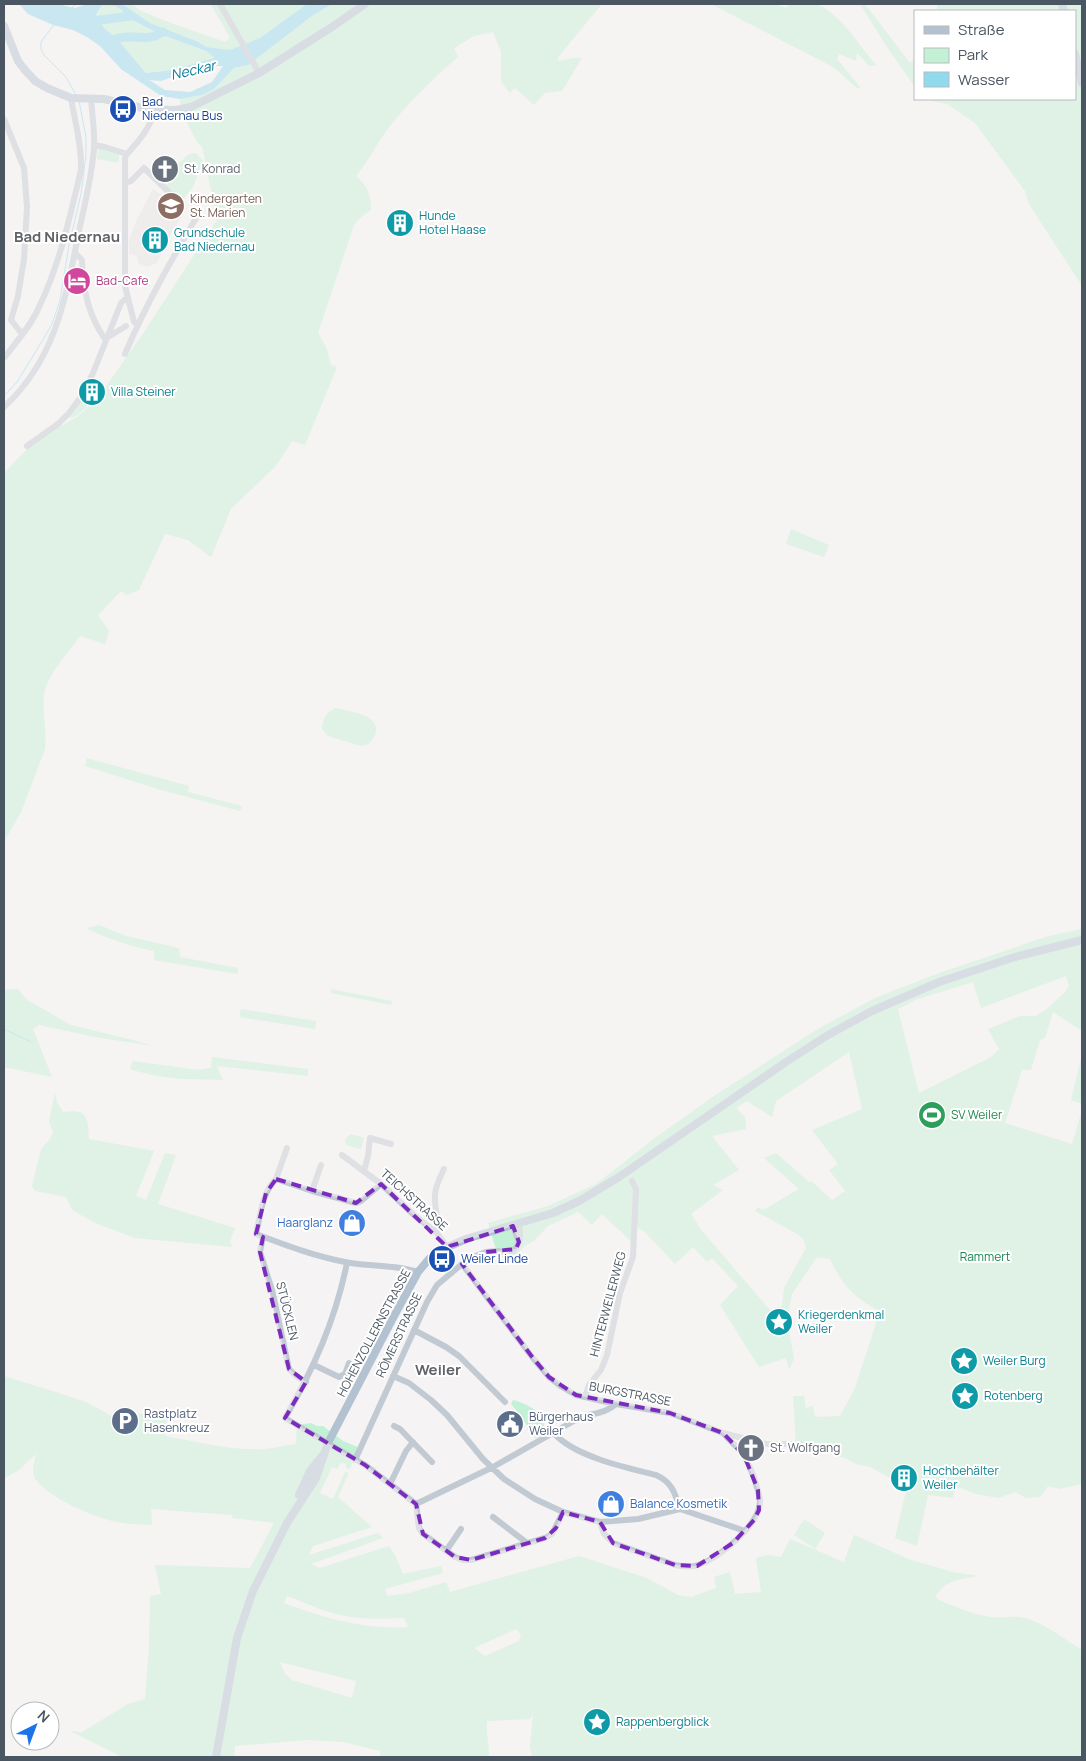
<svg xmlns="http://www.w3.org/2000/svg" width="1086" height="1761" font-family="Manrope,sans-serif">
<style>
.education{fill:#e6e4e5}
.green{fill:#c3f1d5;fill-rule:evenodd}
.water{fill:#90daee;fill-rule:evenodd}
.lines{fill:none;stroke-linecap:round;stroke-linejoin:round}
.stream{stroke:#90daee;stroke-width:1}
.river{stroke:#90daee;stroke-width:9}
.minor{stroke:#c1cad2;stroke-width:6}
.major{stroke:#b3c2d1;stroke-width:8}
.marked{fill:none;stroke:#7b2cbf;stroke-width:4;stroke-dasharray:10 6;stroke-linejoin:round}
.labels{text-anchor:middle;stroke-width:4;stroke-linejoin:round;paint-order:stroke}
.transit-label{font-size:12px;fill:#164399;stroke:#fff;text-anchor:start}
.worship-label{font-size:12px;fill:#5b616d;stroke:#fff;text-anchor:start}
.education-label{font-size:12px;fill:#785e54;stroke:#fff;text-anchor:start}
.culture-label{font-size:12px;fill:#0d838f;stroke:#fff;text-anchor:start}
.hotel-label{font-size:12px;fill:#b23c85;stroke:#fff;text-anchor:start}
.leisure-label{font-size:12px;fill:#27864d;stroke:#fff;text-anchor:start}
.street-label{font-size:12px;fill:#4a5661;stroke:#fff}
.shop-label{font-size:12px;fill:#366cbe;stroke:#fff;text-anchor:end}
.park-label{font-size:12px;fill:#17864f;stroke:#fff}
.service-label{font-size:12px;fill:#4e5e75;stroke:#fff;text-anchor:start}
.water-label{font-size:14px;font-style:italic;fill:#0c7c9b;stroke:#fff}
.quarter-label{font-size:15px;font-weight:bold;fill:#5f6368;stroke:#fff}
</style>
<rect width="100%" height="100%" fill="#f5f3f3"/>
<!-- education -->
<path class="education" d="M 153,189 L 163,196 L 170,196 L 185,210 L 168,239 L 157,263 L 147,267 L 138,263 L 137,256 L 129,254 L 129,240 L 137,219 Z"/>
<!-- green -->
<path class="green" d="M 102,4 L 115,6 L 122,10 L 126,17 L 160,34 L 206,51 L 216,58 L 172,70 L 146,73 L 117,39 L 104,28 L 96,14 Z
M 122,4 L 132,4 L 141,11 L 168,22 L 225,42 L 230,38 L 211,4 L 307,4 L 260,38 L 230,50 L 207,47 L 196,41 L 150,23 Z
M 332,4 L 602,4 L 558,57 L 558,61 L 574,58 L 582,58 L 562,91 L 545,93 L 534,105 L 515,88 L 510,93 L 501,82 L 501,52 L 493,32 L 474,36 L 454,48 L 458,57 C 435,77 412,99 393,122 C 379,139 370,159 356,176 C 368,186 371,195 371,210 L 360,218 L 354,225 L 318,333 L 327,349 L 331,365 L 337,367 L 305,445 L 292,441 L 276,466 L 231,509 L 211,557 L 188,540 L 165,534 L 139,590 L 127,595 L 121,591 L 98,615 L 109,631 L 105,644 L 80,636 C 69,652 46,676 44,695 C 42,713 47,731 45,749 L 22,810 L 4,842 L 4,473 L 37,439 L 77,417 L 98,398 L 142,335 L 217,220 L 202,146 L 198,144 L 181,111 L 180,99 L 202,95 L 214,89 L 234,68 L 248,65 L 312,16 Z
M 711,4 L 774,4 L 786,8 L 790,4 C 798,4 806,3 814,4 C 836,7 861,48 876,65 L 869,66 L 857,53 L 856,61 L 839,54 L 837,59 L 860,87 L 858,89 L 833,67 Z
M 860,4 L 865,4 L 910,63 L 915,59 L 915,87 L 889,50 Z
M 937,4 L 1082,4 L 1082,286 L 1029,204 L 1025,191 L 975,123 L 947,104 L 923,99 L 1075,99 L 1075,11 L 937,11 Z
M 98,148 L 119,154 L 119,162 L 114,162 L 97,159 Z
M 196,153 L 203,161 L 193,187 L 181,202 L 166,185 L 176,175 L 178,164 L 189,154 Z
M 85,395 L 96,399 L 76,416 L 70,418 L 68,416 Z
M 791,529 L 829,545 L 824,557 L 786,544 Z
M 336,708 C 351,712 385,715 374,737 C 371,743 367,745 361,746 L 328,736 L 322,729 C 323,717 326,713 336,708 Z
M 87,758 L 189,786 L 188,792 L 242,806 L 240,811 L 161,790 L 85,766 Z
M 99,925 L 126,936 L 179,948 L 180,957 L 238,968 L 238,974 L 154,960 L 154,951 C 130,946 108,939 86,928 Z
M 1082,929 L 1082,1031 L 1053,1012 L 1045,1038 L 1040,1040 L 1031,1070 L 1022,1070 L 1005,1123 L 1072,1144 L 1082,1110 L 1082,1484 L 1059,1489 L 1048,1486 L 1040,1497 L 1026,1498 L 1015,1492 L 999,1498 L 976,1494 L 955,1486 L 953,1498 L 928,1495 L 917,1546 L 895,1538 L 907,1487 L 870,1467 L 856,1464 L 845,1458 L 836,1456 L 819,1449 L 796,1444 L 793,1396 L 804,1396 L 806,1408 L 813,1406 L 815,1417 L 840,1416 L 855,1388 L 880,1311 C 855,1299 842,1285 830,1259 L 817,1257 L 792,1294 L 788,1316 L 788,1327 L 794,1358 L 789,1370 L 786,1358 L 759,1367 L 720,1305 L 738,1286 L 712,1258 L 707,1262 L 693,1247 L 675,1264 L 645,1232 L 635,1226 L 634,1244 L 602,1214 L 592,1225 L 578,1212 L 548,1226 L 534,1241 L 526,1245 L 515,1256 L 510,1258 L 498,1256 L 488,1223 L 548,1206 L 596,1184 L 655,1138 L 711,1098 L 816,1030 L 875,998 L 939,973 L 1049,936 ZM 1066,976 L 1069,986 L 1065,992 L 1048,1008 L 1036,1016 L 1020,1016 L 988,1029 L 999,1049 L 991,1057 L 919,1093 L 898,1009 L 915,1000 L 973,982 L 981,1008 ZM 849,1052 L 862,1109 L 812,1130 L 838,1164 L 829,1170 L 845,1191 L 832,1200 L 811,1181 L 809,1182 L 776,1153 L 764,1158 L 799,1189 L 763,1210 L 758,1207 L 755,1211 L 799,1235 L 804,1241 L 806,1248 L 784,1288 L 781,1313 L 780,1307 L 770,1310 L 702,1231 L 691,1214 L 723,1190 L 713,1185 L 739,1170 L 712,1136 L 746,1129 L 745,1117 L 736,1108 L 747,1101 L 772,1117 L 776,1101 Z
M 18,989 L 27,1000 L 71,1025 L 137,1041 L 153,1046 L 95,1037 L 39,1025 L 33,1029 L 52,1077 L 4,1067 L 4,990 Z
M 331,989 L 392,1001 L 391,1005 L 331,993 Z
M 241,1009 L 316,1021 L 315,1029 L 239,1017 Z
M 1082,1055 L 1082,1104 L 1071,1100 Z
M 212,1057 L 308,1069 L 308,1076 L 217,1066 L 223,1080 C 189,1079 163,1080 130,1069 L 133,1061 L 198,1070 L 211,1068 Z
M 55,1093 L 57,1102 L 63,1112 C 88,1108 88,1118 89,1139 L 154,1151 L 136,1196 L 146,1200 L 165,1153 L 176,1155 L 158,1204 L 235,1228 L 230,1241 L 232,1247 L 135,1238 L 95,1223 L 72,1210 L 66,1197 L 35,1191 L 32,1186 L 41,1149 L 50,1139 L 53,1133 L 49,1121 Z
M 351,1134 L 364,1138 L 361,1149 L 346,1145 L 345,1139 Z
M 4,1376 L 68,1396 L 86,1402 L 119,1420 L 113,1422 L 116,1426 L 139,1419 L 138,1414 L 153,1411 L 157,1415 L 167,1418 L 165,1436 C 198,1442 232,1451 265,1449 C 276,1448 286,1445 296,1444 L 297,1425 L 311,1423 L 317,1426 L 323,1426 L 343,1441 L 358,1447 L 350,1469 L 346,1468 L 346,1464 L 340,1463 L 338,1469 L 332,1467 L 320,1493 L 333,1499 L 345,1472 L 349,1473 L 338,1497 L 372,1527 L 313,1546 L 309,1555 L 378,1533 L 383,1538 L 311,1564 L 320,1568 L 389,1546 L 395,1555 L 403,1574 L 441,1566 L 443,1573 L 385,1589 L 387,1596 L 409,1593 L 446,1582 L 450,1592 L 579,1556 L 647,1578 L 678,1595 L 691,1597 L 716,1588 L 714,1577 L 730,1572 L 735,1594 L 761,1592 L 756,1558 L 767,1555 L 781,1557 L 790,1539 L 844,1562 L 854,1535 L 911,1560 L 953,1572 L 979,1576 C 961,1579 943,1580 935,1598 C 953,1606 971,1614 990,1617 C 1002,1619 1013,1615 1025,1618 C 1046,1624 1064,1639 1082,1650 L 1082,1757 L 532,1757 L 530,1746 L 533,1714 L 530,1719 L 487,1721 C 486,1734 489,1744 489,1757 L 380,1757 L 380,1751 L 344,1742 L 307,1740 L 235,1746 L 234,1757 L 122,1757 L 72,1732 L 72,1731 L 82,1732 L 128,1704 L 145,1699 L 149,1647 L 150,1596 L 161,1594 L 155,1565 L 250,1568 L 274,1523 L 232,1518 L 232,1515 L 151,1509 L 152,1525 C 140,1524 128,1524 117,1522 C 95,1518 49,1498 36,1480 C 30,1472 35,1462 36,1454 L 19,1470 L 4,1478 ZM 287,1596 C 299,1600 311,1606 323,1610 C 350,1620 376,1619 404,1618 L 408,1627 C 365,1630 324,1618 284,1603 ZM 516,1629 L 521,1635 L 519,1641 L 485,1656 L 474,1648 ZM 280,1662 L 356,1681 L 352,1698 L 292,1680 L 285,1674 Z
M 513,1400 C 522,1402 538,1409 542,1418 L 537,1423 L 543,1422 L 546,1432 L 536,1438 L 527,1429 L 533,1424 L 527,1426 L 522,1417 L 511,1404 Z
M 804,1519 L 825,1533 L 815,1549 L 794,1535 Z"/>
<!-- water -->
<path class="water" d="M 19,4 L 63,4 L 65,6 L 75,8 L 88,4 L 122,4 L 150,23 L 196,41 L 207,47 L 230,50 L 260,38 L 307,4 L 332,4 L 312,16 L 248,65 L 234,68 L 214,89 L 202,95 L 180,99 L 161,96 L 121,69 L 100,46 L 87,37 L 73,30 L 53,25 L 28,14 ZM 102,5 L 115,6 L 122,10 L 126,17 L 160,34 L 206,51 L 215,58 L 172,70 L 146,73 L 117,39 L 104,28 L 96,14 ZM 217,66 L 223,66 L 212,82 L 190,92 L 165,90 L 149,80 L 161,81 L 189,71 Z"/>
<g class="lines">
<!-- stream -->
<path class="stream" d="M 71,9 L 76,4
M 53,26 L 41,42 L 41,49 L 44,55 L 66,77 L 76,95
M 4,396 L 17,382 L 41,343 L 52,324 L 60,300 L 69,245 L 81,194 L 86,155 L 86,137 L 79,101
M 4,1029 L 31,1042"/>
<!-- river -->
<path class="river" d="M 90,27 L 100,20 L 131,16
M 107,42 C 113,40 120,37 127,37 C 142,36 149,41 163,32"/>
<!-- minor -->
<path class="minor" d="M 220,4 L 259,73
M 4,119 L 24,168 L 27,207 L 24,259 L 18,296 L 11,320 L 22,334
M 94,145 L 105,147 L 127,154
M 127,154 L 125,158 L 125,286 L 134,322 L 138,324
M 127,154 C 138,142 152,126 154,110
M 125,183 L 131,181 L 144,168 L 182,205
M 75,253 L 82,260 C 83,289 88,315 105,339
M 105,339 L 126,326
M 125,354 C 146,304 172,259 199,213
M 4,358 C 16,342 31,326 39,307 C 60,264 70,216 81,170 C 82,146 75,122 71,98
M 4,407 C 56,359 66,297 79,231 C 85,203 92,176 94,148 C 95,132 92,114 91,98
M 27,446 L 58,424 L 69,413 L 83,394 L 93,373 L 121,303 L 128,297
M 342,1155 L 381,1184 L 414,1215 L 437,1233 L 447,1247
M 364,1171 L 368,1156 L 370,1138 L 391,1144
M 276,1179 L 287,1148
M 381,1184 L 361,1201 L 356,1203 L 312,1191 L 276,1179 C 262,1192 260,1217 256,1234 C 285,1245 314,1256 345,1262 C 369,1267 394,1264 418,1272
M 312,1191 L 321,1165
M 513,1226 L 519,1242
M 437,1233 C 440,1220 434,1209 435,1196 C 435,1186 440,1177 444,1169
M 263,1237 L 260,1252 L 272,1290 L 289,1369 L 296,1376 L 306,1382
M 347,1263 C 335,1321 314,1368 285,1418 L 365,1465 L 416,1504 L 493,1467 L 579,1418 C 592,1413 605,1414 616,1404
M 462,1264 L 533,1358 L 549,1377 L 562,1387 L 576,1395 L 616,1404 L 670,1413 L 723,1433 L 766,1444 L 796,1444 L 819,1449
M 414,1330 L 446,1347 L 459,1356 L 505,1402
M 314,1365 L 339,1377 L 345,1374 L 349,1363
M 393,1376 L 409,1383 L 431,1400 L 447,1415 L 483,1459 L 504,1479 L 535,1499 L 563,1512 L 600,1522 L 638,1519 L 680,1509 L 745,1531
M 585,1397 L 589,1385 L 601,1370 L 607,1355 L 620,1293 L 633,1257 L 636,1189 L 632,1181
M 394,1426 L 400,1429 L 432,1462
M 554,1433 C 573,1456 627,1468 656,1475 C 672,1482 675,1493 680,1509
M 355,1460 L 427,1302 L 437,1285 L 462,1264 L 473,1257 L 486,1252 L 498,1251 L 510,1253 C 521,1246 521,1236 519,1224
M 390,1484 L 406,1451 L 413,1442
M 416,1504 L 419,1528 L 423,1534 L 455,1557 L 463,1560 L 471,1560 L 545,1538 L 552,1534 L 563,1512
M 493,1517 L 527,1543
M 600,1522 L 604,1534 L 613,1543 L 675,1565 C 682,1566 691,1568 698,1565 C 719,1558 760,1525 760,1501 C 759,1490 749,1462 743,1454 C 737,1447 730,1441 724,1434
M 446,1551 L 461,1529"/>
<!-- major -->
<path class="major" d="M 1062,4 L 1064,11
M 4,26 L 18,61 L 25,70 L 35,81 L 47,88 L 71,98 L 104,99 L 147,109 L 176,110 L 191,107 L 259,73 L 332,27 L 365,4
M 1075,54 L 1082,83
M 299,1495 L 310,1471 L 322,1456
M 216,1757 L 237,1638 L 253,1591 L 287,1523 L 316,1478 L 328,1443 L 393,1318 L 418,1272 L 429,1259 L 443,1249 L 466,1239 L 553,1213 L 581,1200 L 619,1177 L 786,1062 L 828,1035 L 872,1011 L 939,982 L 1015,957 L 1082,940"/>
</g>
<!-- marked area -->
<path d="M0 0H1086V1761H0ZM 276,1179 L 356,1203 L 381,1184 L 447,1247 L 513,1226 L 519,1242 L 516,1249 L 486,1252 L 462,1264 L 533,1358 L 549,1377 L 576,1395 L 670,1413 L 723,1433 L 744,1455 L 758,1490 L 759,1510 L 754,1520 L 733,1543 L 697,1566 L 675,1565 L 613,1543 L 600,1522 L 563,1512 L 556,1528 L 545,1538 L 471,1560 L 455,1557 L 423,1534 L 416,1504 L 365,1465 L 285,1418 L 306,1382 L 289,1369 L 260,1252 L 263,1237 L 256,1234 L 266,1193 Z" fill="#f5f3f3" fill-opacity=".55" fill-rule="evenodd"/>
<path class="marked" d="M 276,1179 L 356,1203 L 381,1184 L 447,1247 L 513,1226 L 519,1242 L 516,1249 L 486,1252 L 462,1264 L 533,1358 L 549,1377 L 576,1395 L 670,1413 L 723,1433 L 744,1455 L 758,1490 L 759,1510 L 754,1520 L 733,1543 L 697,1566 L 675,1565 L 613,1543 L 600,1522 L 563,1512 L 556,1528 L 545,1538 L 471,1560 L 455,1557 L 423,1534 L 416,1504 L 365,1465 L 285,1418 L 306,1382 L 289,1369 L 260,1252 L 263,1237 L 256,1234 L 266,1193 Z"/>
<!-- icons -->
<defs>
<g id="bus-disc" transform="scale(1.4375)"><circle r="9.5" fill="#1a4fb4" stroke="#fff"/><path d="M-5-6H5V4H4V6H2V4H-2V6H-4V4H-5ZM-3.5-4V0h7V-4ZM-3.5 1.2v1.5H-2V1.2ZM2 1.2v1.5H3.5V1.2Z" fill="#fff"/></g>
<g id="church-disc" transform="scale(1.4375)"><circle r="9.5" fill="#6b7280" stroke="#fff"/><path d="M-1.2-6h2.4v3.5h3.3v2.4h-3.3V6h-2.4V-.1h-3.3v-2.4h3.3Z" fill="#fff"/></g>
<g id="school-disc" transform="scale(1.4375)"><circle r="9.5" fill="#8d6e63" stroke="#fff"/><path d="M0-5L7-2L0 1L-7-2ZM-4 1L0 2.5L4 1V4Q0 6-4 4Z" fill="#fff"/></g>
<g id="building-disc" transform="scale(1.4375)"><circle r="9.5" fill="#0f9aa8" stroke="#fff"/><path d="M-4-6H4V6H1V3H-1V6H-4ZM-2.5-4.3h1.7v1.8h-1.7ZM.8-4.3h1.7v1.8H.8ZM-2.5-1h1.7V.8h-1.7ZM.8-1h1.7V.8H.8Z" fill="#fff"/></g>
<g id="hotel-disc" transform="scale(1.4375)"><circle r="9.5" fill="#d1479c" stroke="#fff"/><path d="M-6-4.5h1.5V1H6V5H4.5V3h-9V5H-6ZM-4 0a1.8 1.8 0 1 1 3.6 0ZM.5 0V-2.5h3Q6-2.5 6 0Z" fill="#fff"/></g>
<g id="stadium-disc" transform="scale(1.4375)"><circle r="9.5" fill="#2e9e5b" stroke="#fff"/><path d="M0-5a6.5 5 0 1 0 0 10a6.5 5 0 1 0 0-10ZM-3.5-1.8h7v3.6h-7Z" fill="#fff"/></g>
<g id="shop-disc" transform="scale(1.4375)"><circle r="9.5" fill="#3f7fe0" stroke="#fff"/><path d="M-5-2.5h2.3a2.7 3.5 0 0 1 5.4 0H5L5.5 6h-11ZM-1.5-2.5h3a1.5 2.3 0 0 0-3 0Z" fill="#fff"/></g>
<g id="sight-disc" transform="scale(1.4375)"><circle r="9.5" fill="#0f9aa8" stroke="#fff"/><path d="M0-6L1.8-2.2L6-1.7L2.9 1.2L3.7 5.4L0 3.3L-3.7 5.4L-2.9 1.2L-6-1.7L-1.8-2.2Z" fill="#fff"/></g>
<g id="parking-disc" transform="scale(1.4375)"><circle r="9.5" fill="#5c6f8a" stroke="#fff"/><path d="M-3.5-5.5H1a3.5 3.5 0 0 1 0 7H-1V5.5H-3.5ZM-1-3.4V-.6H.8a1.4 1.4 0 0 0 0-2.8Z" fill="#fff"/></g>
<g id="civic-disc" transform="scale(1.4375)"><circle r="9.5" fill="#5c6f8a" stroke="#fff"/><path d="M-.6-6.5H3V-4.5H.6V-3L4-1V1h2V6H-6V1h2V-1L-.6-3ZM-1.2 2.5V6h2.4V2.5Z" fill="#fff"/></g>
</defs>
<g fill-rule="evenodd">
<use href="#bus-disc" x="123" y="109"/>
<use href="#church-disc" x="165" y="169"/>
<use href="#school-disc" x="171" y="206"/>
<use href="#building-disc" x="400" y="223"/>
<use href="#building-disc" x="155" y="240"/>
<use href="#hotel-disc" x="77" y="281"/>
<use href="#building-disc" x="92" y="392"/>
<use href="#stadium-disc" x="932" y="1115"/>
<use href="#shop-disc" x="352" y="1223"/>
<use href="#bus-disc" x="442" y="1259"/>
<use href="#sight-disc" x="779" y="1322"/>
<use href="#sight-disc" x="964" y="1361"/>
<use href="#sight-disc" x="965" y="1396"/>
<use href="#parking-disc" x="125" y="1421"/>
<use href="#civic-disc" x="510" y="1424"/>
<use href="#church-disc" x="751" y="1448"/>
<use href="#building-disc" x="904" y="1478"/>
<use href="#shop-disc" x="611" y="1504"/>
<use href="#sight-disc" x="597" y="1722"/>
</g>
<g class="labels">
<!-- transit labels -->
<g class="transit-label">
<text x="142" y="106">Bad<tspan x="142" dy="14">Niedernau Bus</tspan></text>
<text x="461" y="1263">Weiler Linde</text>
</g>
<!-- worship labels -->
<g class="worship-label">
<text x="184" y="173">St. Konrad</text>
<text x="770" y="1452">St. Wolfgang</text>
</g>
<!-- education labels -->
<g class="education-label">
<text x="190" y="203">Kindergarten<tspan x="190" dy="14">St. Marien</tspan></text>
</g>
<!-- culture labels -->
<g class="culture-label">
<text x="419" y="220">Hunde<tspan x="419" dy="14">Hotel Haase</tspan></text>
<text x="174" y="237">Grundschule<tspan x="174" dy="14">Bad Niedernau</tspan></text>
<text x="111" y="396">Villa Steiner</text>
<text x="798" y="1319">Kriegerdenkmal<tspan x="798" dy="14">Weiler</tspan></text>
<text x="983" y="1365">Weiler Burg</text>
<text x="984" y="1400">Rotenberg</text>
<text x="923" y="1475">Hochbehälter<tspan x="923" dy="14">Weiler</tspan></text>
<text x="616" y="1726">Rappenbergblick</text>
</g>
<!-- hotel labels -->
<g class="hotel-label">
<text x="96" y="285">Bad-Cafe</text>
</g>
<!-- leisure labels -->
<g class="leisure-label">
<text x="951" y="1119">SV Weiler</text>
</g>
<!-- street labels -->
<g class="street-label">
<text transform="translate(414 1200) rotate(42)" y="4">TEICHSTRASSE</text>
<text transform="translate(608 1304) rotate(-75)" y="4">HINTERWEILERWEG</text>
<text transform="translate(287 1311) rotate(76)" y="4">STÜCKLEN</text>
<text transform="translate(374 1333) rotate(-62)" y="4">HOHENZOLLERNSTRASSE</text>
<text transform="translate(399 1335) rotate(-65)" y="4">RÖMERSTRASSE</text>
<text transform="translate(630 1394) rotate(11)" y="4">BURGSTRASSE</text>
</g>
<!-- shop labels -->
<g class="shop-label">
<text x="333" y="1227">Haarglanz</text>
<text x="630" y="1508" text-anchor="start">Balance Kosmetik</text>
</g>
<!-- park labels -->
<g class="park-label">
<text x="985" y="1261">Rammert</text>
</g>
<!-- service labels -->
<g class="service-label">
<text x="144" y="1418">Rastplatz<tspan x="144" dy="14">Hasenkreuz</tspan></text>
<text x="529" y="1421">Bürgerhaus<tspan x="529" dy="14">Weiler</tspan></text>
</g>
<!-- water labels -->
<g class="water-label">
<text transform="translate(193 70) rotate(-13)" y="5">Neckar</text>
</g>
<!-- quarter labels -->
<g class="quarter-label">
<text x="67" y="242">Bad Niedernau</text>
<text x="438" y="1375">Weiler</text>
</g>
</g>
<!-- border -->
<rect width="1086" height="1761" fill="none" stroke="#4a5661" stroke-width="10"/>
<!-- legend -->
<rect x="914" y="10" width="162" height="90" fill="#ffffff" stroke="#b7bbc0"/>
<rect x="924" y="26" width="25" height="8" fill="#b3c2d1" stroke="#b7bbc0"/>
<text x="958" y="35" font-size="15" fill="#4a5661">Straße</text>
<rect x="924" y="48" width="25" height="15" fill="#c3f1d5" stroke="#b7bbc0"/>
<text x="958" y="60" font-size="15" fill="#4a5661">Park</text>
<rect x="924" y="72" width="25" height="15" fill="#90daee" stroke="#b7bbc0"/>
<text x="958" y="85" font-size="15" fill="#4a5661">Wasser</text>
<!-- north arrow -->
<g transform="translate(35 1726) rotate(42)"><circle r="24" fill="#ffffff" stroke="#b7bbc0"/>
<path d="M0-4L9 19L0 12L-9 19Z" fill="#1a73e8"/>
<text y="-8" font-size="14" font-weight="bold" text-anchor="middle" fill="#4a5661">N</text>
</g>
</svg>
